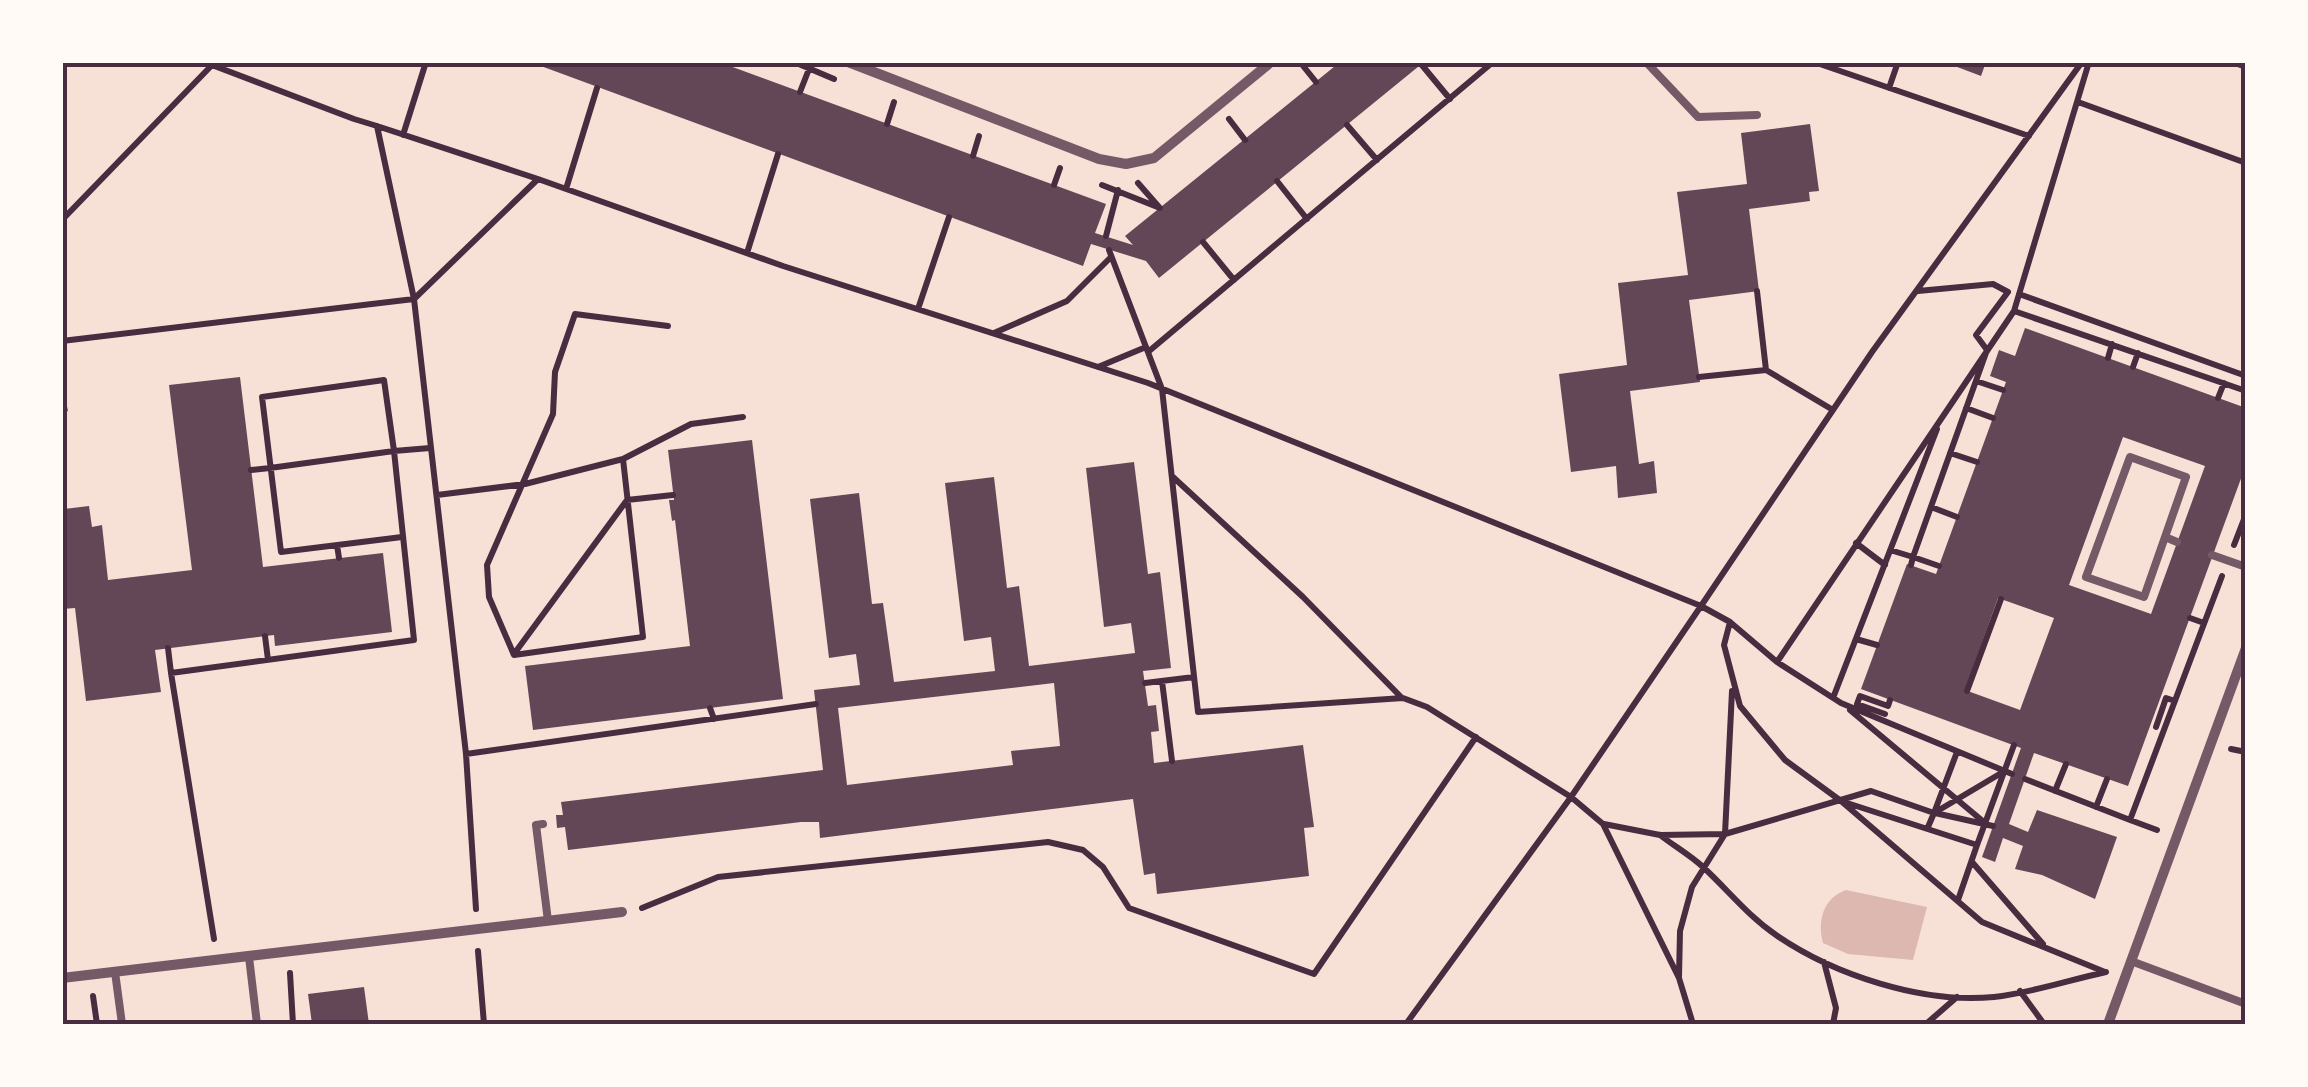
<svg xmlns="http://www.w3.org/2000/svg" width="2308" height="1087" font-family="Raleway,sans-serif">
<style>
.water{fill:#dcb8b0}
.building{fill:#644757;fill-rule:evenodd}
.lines{fill:none;stroke-linecap:round;stroke-linejoin:round}
.path{stroke:#4a2c40;stroke-width:6}
.service{stroke:#755966;stroke-width:8}
.minor{stroke:#755966;stroke-width:10}
.neatline{fill:none;stroke:#4a2c40;stroke-width:4}
</style>
<rect width="100%" height="100%" fill="#f7e1d7"/>
<!-- water -->
<path class="water" d="M 1846,890 L 1927,907 L 1913,960 L 1848,954 L 1823,943 C 1817,921 1823,898 1846,890 Z"/>
<!-- building -->
<path class="building" d="M 530,62 L 719,62 L 1106,204 L 1095,233 L 1133,245 L 1125,236 L 1340,62 L 1424,62 L 1159,278 L 1146,261 L 1091,244 L 1083,266 Z
M 1944,62 L 1986,62 L 1981,76 Z
M 1810,124 L 1819,191 L 1809,192 L 1810,201 L 1749,209 L 1759,291 L 1689,300 L 1700,382 L 1630,391 L 1639,464 L 1654,461 L 1657,493 L 1618,498 L 1616,466 L 1571,472 L 1559,374 L 1627,365 L 1618,283 L 1688,275 L 1677,192 L 1747,184 L 1741,133 Z
M 2025,328 L 2246,408 L 2246,465 L 2128,786 L 2034,753 L 2009,824 L 2028,832 L 2037,810 L 2117,837 L 2095,899 L 2042,875 L 2015,869 L 2023,846 L 2003,838 L 1995,862 L 1982,857 L 2021,748 L 1861,689 L 1907,564 L 1936,574 L 2006,382 L 1990,376 L 1999,350 L 2015,356 ZM 2123,437 L 2205,466 L 2151,614 L 2069,585 ZM 1998,598 L 2054,618 L 2020,710 L 1965,690 Z
M 240,377 L 263,567 L 383,553 L 392,632 L 275,646 L 274,635 L 155,650 L 161,692 L 86,701 L 75,608 L 62,609 L 64,509 L 89,506 L 92,527 L 102,525 L 108,580 L 192,570 L 169,385 Z
M 62,382 L 68,411 L 62,412 Z
M 752,440 L 783,699 L 533,730 L 525,666 L 690,646 L 675,520 L 672,521 L 669,500 L 674,500 L 668,450 Z
M 1134,462 L 1148,574 L 1160,572 L 1171,668 L 1143,671 L 1148,706 L 1156,705 L 1159,731 L 1151,732 L 1154,763 L 1303,745 L 1314,827 L 1304,828 L 1309,876 L 1157,894 L 1155,873 L 1144,875 L 1133,799 L 820,838 L 819,822 L 801,822 L 568,850 L 565,827 L 557,828 L 556,815 L 563,815 L 561,802 L 823,770 L 814,690 L 860,685 L 856,654 L 829,658 L 810,499 L 859,493 L 872,604 L 883,603 L 894,682 L 995,671 L 991,637 L 964,641 L 945,483 L 994,477 L 1007,588 L 1019,586 L 1029,666 L 1135,653 L 1131,623 L 1104,627 L 1086,468 ZM 1054,683 L 1060,746 L 1011,751 L 1013,765 L 847,785 L 838,708 Z
M 364,987 L 369,1024 L 312,1024 L 308,994 Z"/>
<g class="lines">
<!-- path -->
<path class="path" d="M 204,62 L 354,119 L 377,126 L 538,179 L 414,299 L 377,126
M 794,62 L 834,79
M 1300,62 L 1316,82
M 1814,62 L 2029,136
M 2232,62 L 2246,67
M 1421,64 L 1450,99
M 1889,88 L 1898,62
M 800,92 L 809,69
M 2078,102 L 2246,163
M 1229,119 L 1245,140
M 887,124 L 894,102
M 1347,125 L 1377,160
M 403,135 L 426,62
M 973,156 L 979,136
M 538,179 L 783,266 L 1148,383 L 1701,606 L 1872,352 L 2082,62
M 1277,181 L 1307,219
M 1138,183 L 1159,207
M 1054,185 L 1060,168
M 1102,185 L 1160,208
M 566,189 L 597,88
M 62,220 L 213,64
M 1106,236 L 1118,190
M 1203,242 L 1234,280
M 1109,250 L 1162,389 L 1198,712 L 1403,698 L 1427,707 L 1571,797 L 1603,824 L 1679,978 L 1693,1024
M 747,253 L 778,154
M 1757,291 L 1766,370 L 1833,410
M 2019,294 L 2246,376
M 918,309 L 949,217
M 2014,311 L 2089,62
M 994,333 L 1067,301 L 1111,257
M 62,341 L 414,299 L 466,754 L 476,909
M 1148,352 L 1493,62
M 2108,358 L 2112,344
M 1098,367 L 1146,347
M 2133,367 L 2138,353
M 1699,377 L 1766,370
M 1976,381 L 2003,390
M 2218,398 L 2224,383
M 1966,408 L 1993,418
M 1950,453 L 1977,462
M 623,459 L 643,637 L 514,655 L 489,597 L 487,565 L 553,414 L 555,372 L 575,314 L 668,326
M 251,470 L 270,468 L 394,451 L 384,380 L 262,397 L 281,552 L 402,537
M 1173,477 L 1303,597 L 1401,697
M 437,495 L 525,484 L 623,459 L 691,424 L 743,417
M 1931,507 L 1957,517
M 1856,543 L 1885,565
M 337,545 L 339,558
M 2234,545 L 2246,514
M 1890,550 L 1913,557 L 1987,350 L 1976,335 L 2008,292 L 1993,284 L 1918,291
M 1911,565 L 1913,557 L 1939,566
M 2190,618 L 2204,623
M 1730,622 L 1777,662
M 265,636 L 268,660
M 1856,639 L 1877,645
M 168,648 L 171,673
M 514,654 L 627,500 L 673,495
M 1162,681 L 1172,761
M 1145,683 L 1194,677
M 1967,691 L 2001,599
M 1833,698 L 1937,429
M 710,708 L 714,719
M 1850,710 L 1985,823
M 1885,714 L 1857,704 L 1860,696 L 1888,706 L 1890,700
M 2156,727 L 2166,698 L 2175,701
M 2231,749 L 2246,752
M 466,754 L 816,704
M 2012,774 L 1841,703 L 1777,662 L 2014,311 L 2246,391
M 2025,779 L 2130,820 L 2222,576
M 2055,791 L 2066,764
M 1847,803 L 1977,845 L 2014,745
M 2096,807 L 2107,779
M 1935,813 L 1993,826
M 2130,820 L 2157,830
M 1604,824 L 1660,835 L 1725,834 L 1871,791 L 1934,813 L 1957,752
M 1928,827 L 1934,813 L 2003,772
M 1660,835 C 1674,846 1690,855 1703,867 C 1728,890 1747,915 1776,935 C 1834,975 1923,1004 1994,997 C 2031,993 2069,980 2106,972
M 1972,862 L 2043,944
M 1958,900 L 1977,845
M 642,908 L 718,877 L 1048,842 L 1083,850 L 1103,867 L 1129,908 L 1314,974 L 1476,737
M 214,939 L 171,673 L 414,640 L 394,451 L 430,448
M 478,951 L 484,1024
M 1824,962 L 1836,1008 L 1833,1024
M 290,973 L 293,1024
M 1679,977 L 1680,931 L 1692,887 L 1725,834 L 1732,691
M 2020,991 L 2044,1024
M 93,996 L 97,1024
M 1406,1024 L 1571,797 L 1701,606 L 1730,622 L 1724,645 L 1740,706 L 1785,760 L 1841,801 L 1982,922 L 2105,972
M 1926,1024 L 1957,997"/>
<!-- service -->
<path class="service" d="M 1646,62 L 1698,117 L 1757,115
M 2165,537 L 2186,477 L 2130,457 L 2086,577 L 2144,597 L 2165,537 L 2177,542
M 2212,555 L 2246,567
M 543,824 L 536,825 L 548,921
M 249,957 L 257,1024
M 2131,961 L 2246,1004
M 115,972 L 122,1024"/>
<!-- minor -->
<path class="minor" d="M 848,62 L 1099,159 L 1126,164 L 1154,158 L 1271,62
M 62,978 L 622,912
M 2108,1024 L 2246,648"/>
</g>
<!-- border -->
<rect width="2308" height="1087" fill="none" stroke="#fffaf5" stroke-width="130"/>
<rect x="65" y="65" width="2178" height="957" class="neatline"/>
</svg>
